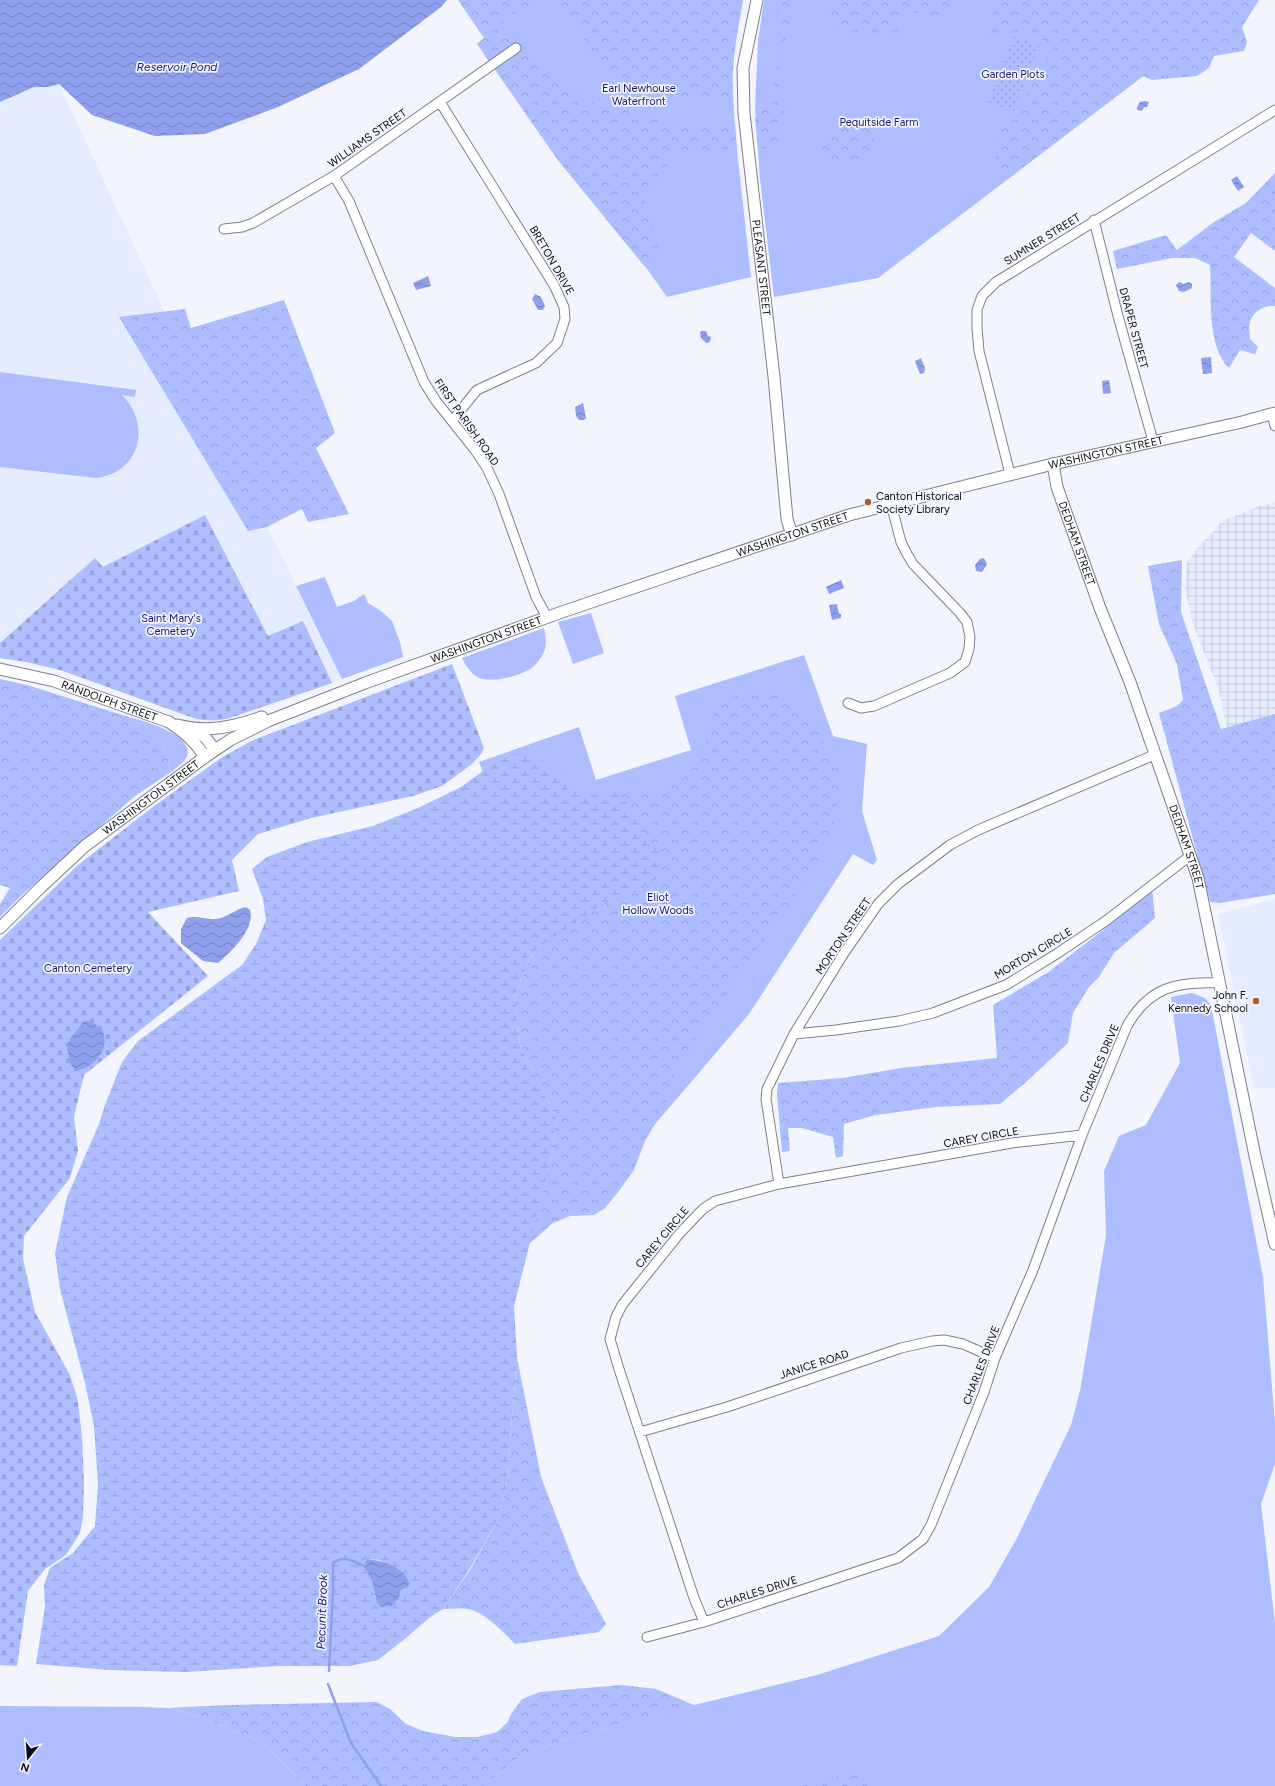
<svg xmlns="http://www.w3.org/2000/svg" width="1275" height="1786" font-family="Figtree,sans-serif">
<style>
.built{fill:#e6ecff}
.industrial{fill:url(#industrial-grid)}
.green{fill:#adbdff}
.forest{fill:url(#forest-crowns)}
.wetland{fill:url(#wetland-marsh);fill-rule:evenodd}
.cemetery{fill:url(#cemetery-stones)}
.garden{fill:url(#garden-dots)}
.water{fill:url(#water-waves)}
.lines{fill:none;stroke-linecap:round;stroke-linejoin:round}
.stream{stroke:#8ea0ed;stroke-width:2.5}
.minor-casing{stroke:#7d808b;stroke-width:11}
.major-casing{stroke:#7d808b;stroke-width:13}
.minor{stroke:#fff;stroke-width:9}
.major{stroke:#fff;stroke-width:11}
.poi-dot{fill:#a56132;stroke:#f2f4fe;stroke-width:1.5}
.labels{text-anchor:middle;stroke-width:3.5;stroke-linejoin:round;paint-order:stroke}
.park-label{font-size:11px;fill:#1a186f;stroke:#f2f4fe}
.street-label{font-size:11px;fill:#0d0e12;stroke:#f2f4fe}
.poi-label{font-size:11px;fill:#0d0e12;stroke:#f2f4fe;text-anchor:start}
.water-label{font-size:12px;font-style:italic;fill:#1a1870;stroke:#f2f4fe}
</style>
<defs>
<pattern id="industrial-grid" width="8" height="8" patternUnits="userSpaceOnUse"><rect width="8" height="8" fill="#e6ecff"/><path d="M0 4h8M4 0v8" fill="none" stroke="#c4c9da"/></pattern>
<pattern id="forest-crowns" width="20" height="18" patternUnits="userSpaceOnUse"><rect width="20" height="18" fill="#adbdff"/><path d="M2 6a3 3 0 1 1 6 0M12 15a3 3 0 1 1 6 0" fill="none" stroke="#94a1da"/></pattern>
<pattern id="wetland-marsh" width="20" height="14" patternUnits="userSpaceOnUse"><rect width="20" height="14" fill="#adbdff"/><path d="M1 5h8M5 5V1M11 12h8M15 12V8" fill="none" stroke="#94a1da"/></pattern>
<pattern id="cemetery-stones" width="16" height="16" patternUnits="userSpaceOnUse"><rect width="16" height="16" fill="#adbdff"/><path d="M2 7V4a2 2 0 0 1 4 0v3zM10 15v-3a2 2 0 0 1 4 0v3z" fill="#94a1da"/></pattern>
<pattern id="garden-dots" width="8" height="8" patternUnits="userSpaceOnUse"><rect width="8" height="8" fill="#adbdff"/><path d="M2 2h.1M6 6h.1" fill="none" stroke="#94a1da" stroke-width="1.8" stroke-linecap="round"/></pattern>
<pattern id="water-waves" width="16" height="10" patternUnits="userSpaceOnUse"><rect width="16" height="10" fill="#8ea0ed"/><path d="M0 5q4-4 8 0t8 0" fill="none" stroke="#7281bf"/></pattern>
</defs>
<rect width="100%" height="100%" fill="#f2f4fe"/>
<!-- built -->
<path class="built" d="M 59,84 L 217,425 L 342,679 L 332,683 L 303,621 L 268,636 L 205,515 L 103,567 L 95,558 L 0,643 L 0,102 L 34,87 L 48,87 Z
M 1275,899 L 1275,1088 L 1254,1088 L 1218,914 Z"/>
<!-- industrial -->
<path class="industrial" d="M 1275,502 L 1275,714 L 1227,728 L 1219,690 L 1193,624 L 1185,588 L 1187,563 L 1199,546 L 1223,521 L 1259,506 Z"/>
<!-- green -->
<path class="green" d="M 487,0 L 743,0 L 736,39 L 732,73 L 735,132 L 751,277 L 667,297 L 495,55 Z
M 764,0 L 1202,0 L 1197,30 L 1188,42 L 878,278 L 774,297 L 760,179 L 755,107 L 758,41 Z
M 0,372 L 136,390 L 135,397 L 122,395 C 152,425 140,473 96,478 L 0,467 Z
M 325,577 L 337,607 L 354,601 L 364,594 L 368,603 L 381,611 L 392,621 L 400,642 L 403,657 L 342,679 L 296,586 Z
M 591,613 L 604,653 L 573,664 L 558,622 Z
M 544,628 C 545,634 547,642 545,649 C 543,655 538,663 533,667 C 522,676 490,684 477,677 C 470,672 465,665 462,658 Z
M 804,655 L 833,736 L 867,744 L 862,811 L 877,860 L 873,865 L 853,854 L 749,1014 L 576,1217 L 592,1132 L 523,882 L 479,762 L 579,727 L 596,780 L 691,750 L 675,696 Z
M 129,717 C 144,721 195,735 187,756 C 184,763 176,768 171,772 L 165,747 L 146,726 L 137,723 Z
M 1192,993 L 1205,998 L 1211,1005 L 1263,1277 L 1275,1424 L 1275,1464 L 1261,1504 L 1275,1624 L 1275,1786 L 483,1786 L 521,1756 L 571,1738 L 674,1710 L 817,1675 L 939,1636 L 989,1587 L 1016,1540 L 1071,1425 L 1080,1391 L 1106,1235 L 1104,1171 L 1119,1136 L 1146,1125 L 1180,1063 L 1171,997 Z
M 0,1706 L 146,1707 L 168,1708 L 201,1717 L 257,1740 L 274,1754 L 306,1786 L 0,1786 Z"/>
<!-- forest -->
<path class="forest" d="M 458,0 L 545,0 L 510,15 L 502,22 L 552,72 L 583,97 L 615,115 L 621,106 C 658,122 695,128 735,123 L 737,148 L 669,155 L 666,181 L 641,188 L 659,253 L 645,267 L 557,159 L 477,44 L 484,38 Z
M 551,0 L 743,0 C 737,35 731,63 733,99 L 684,99 L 655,93 L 627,82 L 582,44 L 585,39 Z
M 765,0 L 793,0 L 779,77 L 785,115 L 780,144 L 758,150 L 755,118 L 772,102 L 778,55 L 778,14 Z
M 830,0 L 952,0 L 946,20 L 903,10 L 896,37 L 858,38 L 830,28 Z
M 999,0 L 1259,0 L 1242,27 L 1247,42 L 1244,51 L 1214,56 L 1209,68 L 1197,76 L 1152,80 L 1143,76 L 1001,184 L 996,155 L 999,127 L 1014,120 L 1033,79 L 1054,48 L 1037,35 L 992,34 L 990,20 Z
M 852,121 L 869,125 L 874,134 L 872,150 L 860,160 L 840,164 L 826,158 L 820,146 L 832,134 Z
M 1275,173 L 1275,251 L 1251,233 L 1234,257 L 1275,288 L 1275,306 C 1264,305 1253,311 1250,322 C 1248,327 1250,334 1250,339 L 1258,347 L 1255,354 L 1240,350 L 1229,368 C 1206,345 1212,296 1210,265 L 1195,258 L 1172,258 L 1117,269 L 1113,251 L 1166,235 L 1177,250 L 1214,222 L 1246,203 Z
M 284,300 L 335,433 L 316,448 L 349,514 L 308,522 L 302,509 L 267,527 L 248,531 L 119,317 L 185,309 L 191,328 Z
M 1182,560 L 1181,612 L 1221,729 L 1275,714 L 1275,894 L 1220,903 L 1210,902 L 1159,713 L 1177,706 L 1183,700 L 1177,664 L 1159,624 L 1148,566 Z
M 0,679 L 27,685 L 129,717 L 137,723 L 146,726 L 165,747 L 171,772 L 135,796 L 23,894 L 0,917 L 0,904 L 10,888 L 0,885 Z
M 748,689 L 782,696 L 818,732 L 839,771 L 837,816 L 815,867 L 709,1019 L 675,1071 L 665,1107 L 645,1141 L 634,1170 L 619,1191 L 605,1208 L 594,1215 L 570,1216 L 553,1223 L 529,1244 L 552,1155 L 556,1118 L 520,1044 L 515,996 L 529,960 L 540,946 L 605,903 L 639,891 L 662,856 L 649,839 L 619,792 C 633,791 650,792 663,788 C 701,778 706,740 716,707 Z
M 1152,889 L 1155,918 L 1114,953 L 1099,977 L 1089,987 L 1073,1013 L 1068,1043 L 1026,1082 L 1000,1104 L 936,1107 L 875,1115 L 844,1124 L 843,1156 L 836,1158 L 833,1137 L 802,1128 L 788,1128 L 790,1151 L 782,1152 L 777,1095 L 778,1083 L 843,1078 L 901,1068 L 997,1058 L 993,1005 L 1047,973 L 1098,934 Z
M 517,1358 L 541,1477 L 578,1573 L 606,1624 L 599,1632 L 515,1644 C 503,1632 485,1612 468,1609 C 460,1608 451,1609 443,1609 L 470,1570 L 498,1519 L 506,1489 Z
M 621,1685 L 656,1689 L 694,1705 L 571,1738 L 521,1756 L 483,1786 L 306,1786 L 274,1754 L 257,1740 L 201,1717 L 168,1708 L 227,1705 L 377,1702 L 390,1709 L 406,1724 L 423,1731 L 455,1737 L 478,1737 L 497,1732 L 508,1722 L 511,1714 L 522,1699 L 540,1692 Z
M 856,1771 L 869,1771 L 871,1779 L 869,1786 L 802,1786 Z"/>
<!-- wetland -->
<path class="wetland" d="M 515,754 C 527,754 541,759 552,767 C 562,775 570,788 582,793 C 593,797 608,793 619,792 L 649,839 L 662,856 L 661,875 L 639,891 L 605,903 L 540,946 L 529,960 L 515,996 L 520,1044 L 556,1118 L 552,1155 L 514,1306 L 517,1358 L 506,1489 L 498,1519 L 469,1570 L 443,1609 L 429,1618 L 406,1638 L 378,1660 L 349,1666 L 279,1666 L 186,1672 L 109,1670 L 36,1664 L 45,1607 L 44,1585 L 50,1568 L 73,1553 L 95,1526 L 98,1484 L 94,1426 L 85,1383 L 60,1289 L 55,1253 L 67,1197 L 99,1124 L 105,1105 L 122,1062 L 138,1041 L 242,965 L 256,944 L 266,920 L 263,899 L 252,869 L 267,857 L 307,842 L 373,826 L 418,808 L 461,787 L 495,762 ZM 367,1559 L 379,1560 L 397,1569 L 401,1590 L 399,1598 L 375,1597 C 374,1583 369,1573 367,1559 Z"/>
<!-- cemetery -->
<path class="cemetery" d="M 205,515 L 268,636 L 303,621 L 332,683 L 230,718 C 218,721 208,721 196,719 L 60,670 L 26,662 L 0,658 L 0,643 L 95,558 L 103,567 Z
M 452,664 L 484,748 L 481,754 L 472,764 L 442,786 L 413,796 L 311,818 L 258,834 L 232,860 L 239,891 L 148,912 L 208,976 L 84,1075 L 74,1117 L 78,1151 L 70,1178 L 24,1236 L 23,1259 L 35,1312 L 70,1375 L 78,1401 L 82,1438 L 84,1483 L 83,1517 L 80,1533 L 66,1555 L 45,1569 L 28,1591 L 17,1666 L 0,1665 L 0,940 L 78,865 L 154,806 L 221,758 L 251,741 L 277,731 Z"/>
<!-- garden -->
<path class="garden" d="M 1014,36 L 1039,46 L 1013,112 L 988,103 Z"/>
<!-- water -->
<path class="water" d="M 0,0 L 447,0 L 441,7 L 359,69 L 278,107 L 205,134 L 155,136 L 92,115 L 59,84 L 48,87 L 34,87 L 0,102 Z
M 1145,101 L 1149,102 L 1147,107 L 1144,107 L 1142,111 L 1137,110 L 1137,107 L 1140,102 Z
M 1237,176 L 1244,187 L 1238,191 L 1231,180 Z
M 428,276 L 431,286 L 416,290 L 413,283 Z
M 1179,282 L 1184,284 L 1189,282 L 1192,284 L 1192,288 L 1184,292 L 1179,291 L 1176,285 Z
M 535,294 L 541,297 L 545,306 L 543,310 L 538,310 L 532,299 Z
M 701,331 L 706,331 L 708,336 L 711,337 L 710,342 L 706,343 L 701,338 L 700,333 Z
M 1211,357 L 1212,373 L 1203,374 L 1201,358 Z
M 921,358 L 925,368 L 924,373 L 920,374 L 915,361 Z
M 1109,380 L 1111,393 L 1103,394 L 1102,381 Z
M 583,403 L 586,418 L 584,420 L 579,420 L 576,416 L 575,407 Z
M 984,558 L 987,564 L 982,572 L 976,571 L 975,565 L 980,559 Z
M 841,580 L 844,588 L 829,594 L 826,587 Z
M 837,604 L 839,614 L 841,614 L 841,618 L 832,620 L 829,605 Z
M 246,907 L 250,910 C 256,928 230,953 218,963 L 203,961 L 181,943 L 181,929 L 187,918 C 197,915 206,920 216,919 C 229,917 235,909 246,907 Z
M 84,1021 C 89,1020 92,1022 96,1025 C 116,1039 98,1066 79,1070 L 73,1068 L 71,1064 L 67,1049 L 70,1039 Z
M 367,1559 C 384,1561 404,1567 410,1584 L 401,1590 L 399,1598 L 392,1606 L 381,1607 L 377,1603 L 372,1581 L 364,1566 Z"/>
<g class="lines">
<!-- stream -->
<path class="stream" d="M 329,1671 L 333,1591 L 333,1563 C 344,1555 353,1561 364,1566
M 328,1684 L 351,1743 L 381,1786"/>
<!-- minor casing -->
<g class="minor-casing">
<path id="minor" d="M 440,102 L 554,285 L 564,307 L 565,319 L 557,343 L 536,363 L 477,390 L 452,421
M 334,176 L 349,201 L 424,382 L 436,401 L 475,450 L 487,468 L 499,494 L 536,597 L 547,617
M 1094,220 L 1118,316 L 1153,441
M 224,229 L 242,227 L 253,223 L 334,176 L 516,48
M 1272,414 L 1275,426
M 1010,474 L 979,351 L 977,328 L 977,310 L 982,296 L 996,282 L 1275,110
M 848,703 L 861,708 L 874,706 L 950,673 L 965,662 L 969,649 L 970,637 L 967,622 L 960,613 L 913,564 L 907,554 L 901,542 L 891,504
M 794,1034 L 836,1030 L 899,1021 L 933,1013 L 1006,985 L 1058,953 L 1107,920 L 1191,855
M 779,1184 L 766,1099 L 767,1089 L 794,1034 L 844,953 L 878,904 L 898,884 L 950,845 L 978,830 L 1154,755
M 640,1432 L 727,1407 L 901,1348 L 932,1341 L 944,1340 L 963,1344 L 995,1358
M 704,1622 L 694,1598 L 619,1369 L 610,1339 L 616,1317 L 622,1305 L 680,1233 L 703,1209 L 715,1201 L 779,1184 L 1012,1143 L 1082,1135
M 647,1637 L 704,1622 L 898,1558 L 923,1539 L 931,1525 L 984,1392 L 995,1358 L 1033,1270 L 1082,1135 L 1127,1026 C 1149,987 1177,981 1220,983"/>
</g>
<!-- major casing -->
<g class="major-casing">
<g id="major">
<path id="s1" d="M 757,0 L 743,68 L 744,113 L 774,377 L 787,519 L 792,535"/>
<path id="s2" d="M 1053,464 L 1057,487 L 1100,608 L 1130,682 L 1198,878 L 1255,1156 L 1275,1244"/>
<path id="s3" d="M 0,669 L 54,681 L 169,722 C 184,732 195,741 205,757"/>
<path d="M 177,725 C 207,733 233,727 262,717"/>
<path d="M 193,730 L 205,737 L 215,750"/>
<path id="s4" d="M 0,928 L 40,888 L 85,846 L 205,757 L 230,740 L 268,721 L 365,683 L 562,612 L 849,515 L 1053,464 L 1242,422 L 1275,413"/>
</g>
</g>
<!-- minor -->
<use href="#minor" class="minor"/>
<!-- major -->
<use href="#major" class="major"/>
</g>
<!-- markers -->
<g class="poi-dot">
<circle cx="868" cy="502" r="4"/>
<circle cx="1256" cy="1001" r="4"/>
</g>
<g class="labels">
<!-- park labels -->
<g class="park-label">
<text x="1013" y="78">Garden Plots</text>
<text x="639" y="92">Earl Newhouse<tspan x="639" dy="13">Waterfront</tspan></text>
<text x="879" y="126">Pequitside Farm</text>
<text x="171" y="622">Saint Mary's<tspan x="171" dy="13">Cemetery</tspan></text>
<text x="658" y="901">Eliot<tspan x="658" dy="13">Hollow Woods</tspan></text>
<text x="88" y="972">Canton Cemetery</text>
</g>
<!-- street labels -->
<g class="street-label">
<text transform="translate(367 138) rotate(-35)" y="4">WILLIAMS STREET</text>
<text transform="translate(1042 239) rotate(-32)" y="4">SUMNER STREET</text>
<text transform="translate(552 260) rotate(60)" y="4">BRETON DRIVE</text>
<text dy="4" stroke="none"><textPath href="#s1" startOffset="270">PLEASANT STREET</textPath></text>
<text transform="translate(1134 328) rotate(75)" y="4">DRAPER STREET</text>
<text transform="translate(467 422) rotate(55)" y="4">FIRST PARISH ROAD</text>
<text dy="4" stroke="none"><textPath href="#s4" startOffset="1221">WASHINGTON STREET</textPath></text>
<text dy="4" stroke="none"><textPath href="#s4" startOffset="897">WASHINGTON STREET</textPath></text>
<text dy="4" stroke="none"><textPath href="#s2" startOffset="83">DEDHAM STREET</textPath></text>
<text dy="4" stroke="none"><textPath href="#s4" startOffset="573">WASHINGTON STREET</textPath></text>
<text dy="4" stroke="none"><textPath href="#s3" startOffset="114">RANDOLPH STREET</textPath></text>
<text dy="4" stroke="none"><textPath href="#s4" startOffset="200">WASHINGTON STREET</textPath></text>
<text dy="4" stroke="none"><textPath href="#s2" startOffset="406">DEDHAM STREET</textPath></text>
<text transform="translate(843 936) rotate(-56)" y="4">MORTON STREET</text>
<text transform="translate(1033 953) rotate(-31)" y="4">MORTON CIRCLE</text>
<text transform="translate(1099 1063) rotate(-67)" y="4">CHARLES DRIVE</text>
<text transform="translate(981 1137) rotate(-10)" y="4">CAREY CIRCLE</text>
<text transform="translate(662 1237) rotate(-50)" y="4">CAREY CIRCLE</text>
<text transform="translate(814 1364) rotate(-18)" y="4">JANICE ROAD</text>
<text transform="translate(981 1365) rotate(-69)" y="4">CHARLES DRIVE</text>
<text transform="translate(757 1592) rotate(-18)" y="4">CHARLES DRIVE</text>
</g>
<!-- poi labels -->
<g class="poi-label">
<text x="876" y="500">Canton Historical<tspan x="876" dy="13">Society Library</tspan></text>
<text x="1248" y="999" text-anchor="end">John F.<tspan x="1248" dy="13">Kennedy School</tspan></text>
</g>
<!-- water labels -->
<g class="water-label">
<text x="177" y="71">Reservoir Pond</text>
<text transform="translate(322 1612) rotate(-88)" y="4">Pecunit Brook</text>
</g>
</g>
<!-- north arrow -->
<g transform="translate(28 1758) rotate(197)" stroke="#f2f4fe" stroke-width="3" paint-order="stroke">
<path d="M0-3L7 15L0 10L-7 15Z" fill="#0d0e12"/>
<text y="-6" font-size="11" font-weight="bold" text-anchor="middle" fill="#0d0e12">N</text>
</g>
</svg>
